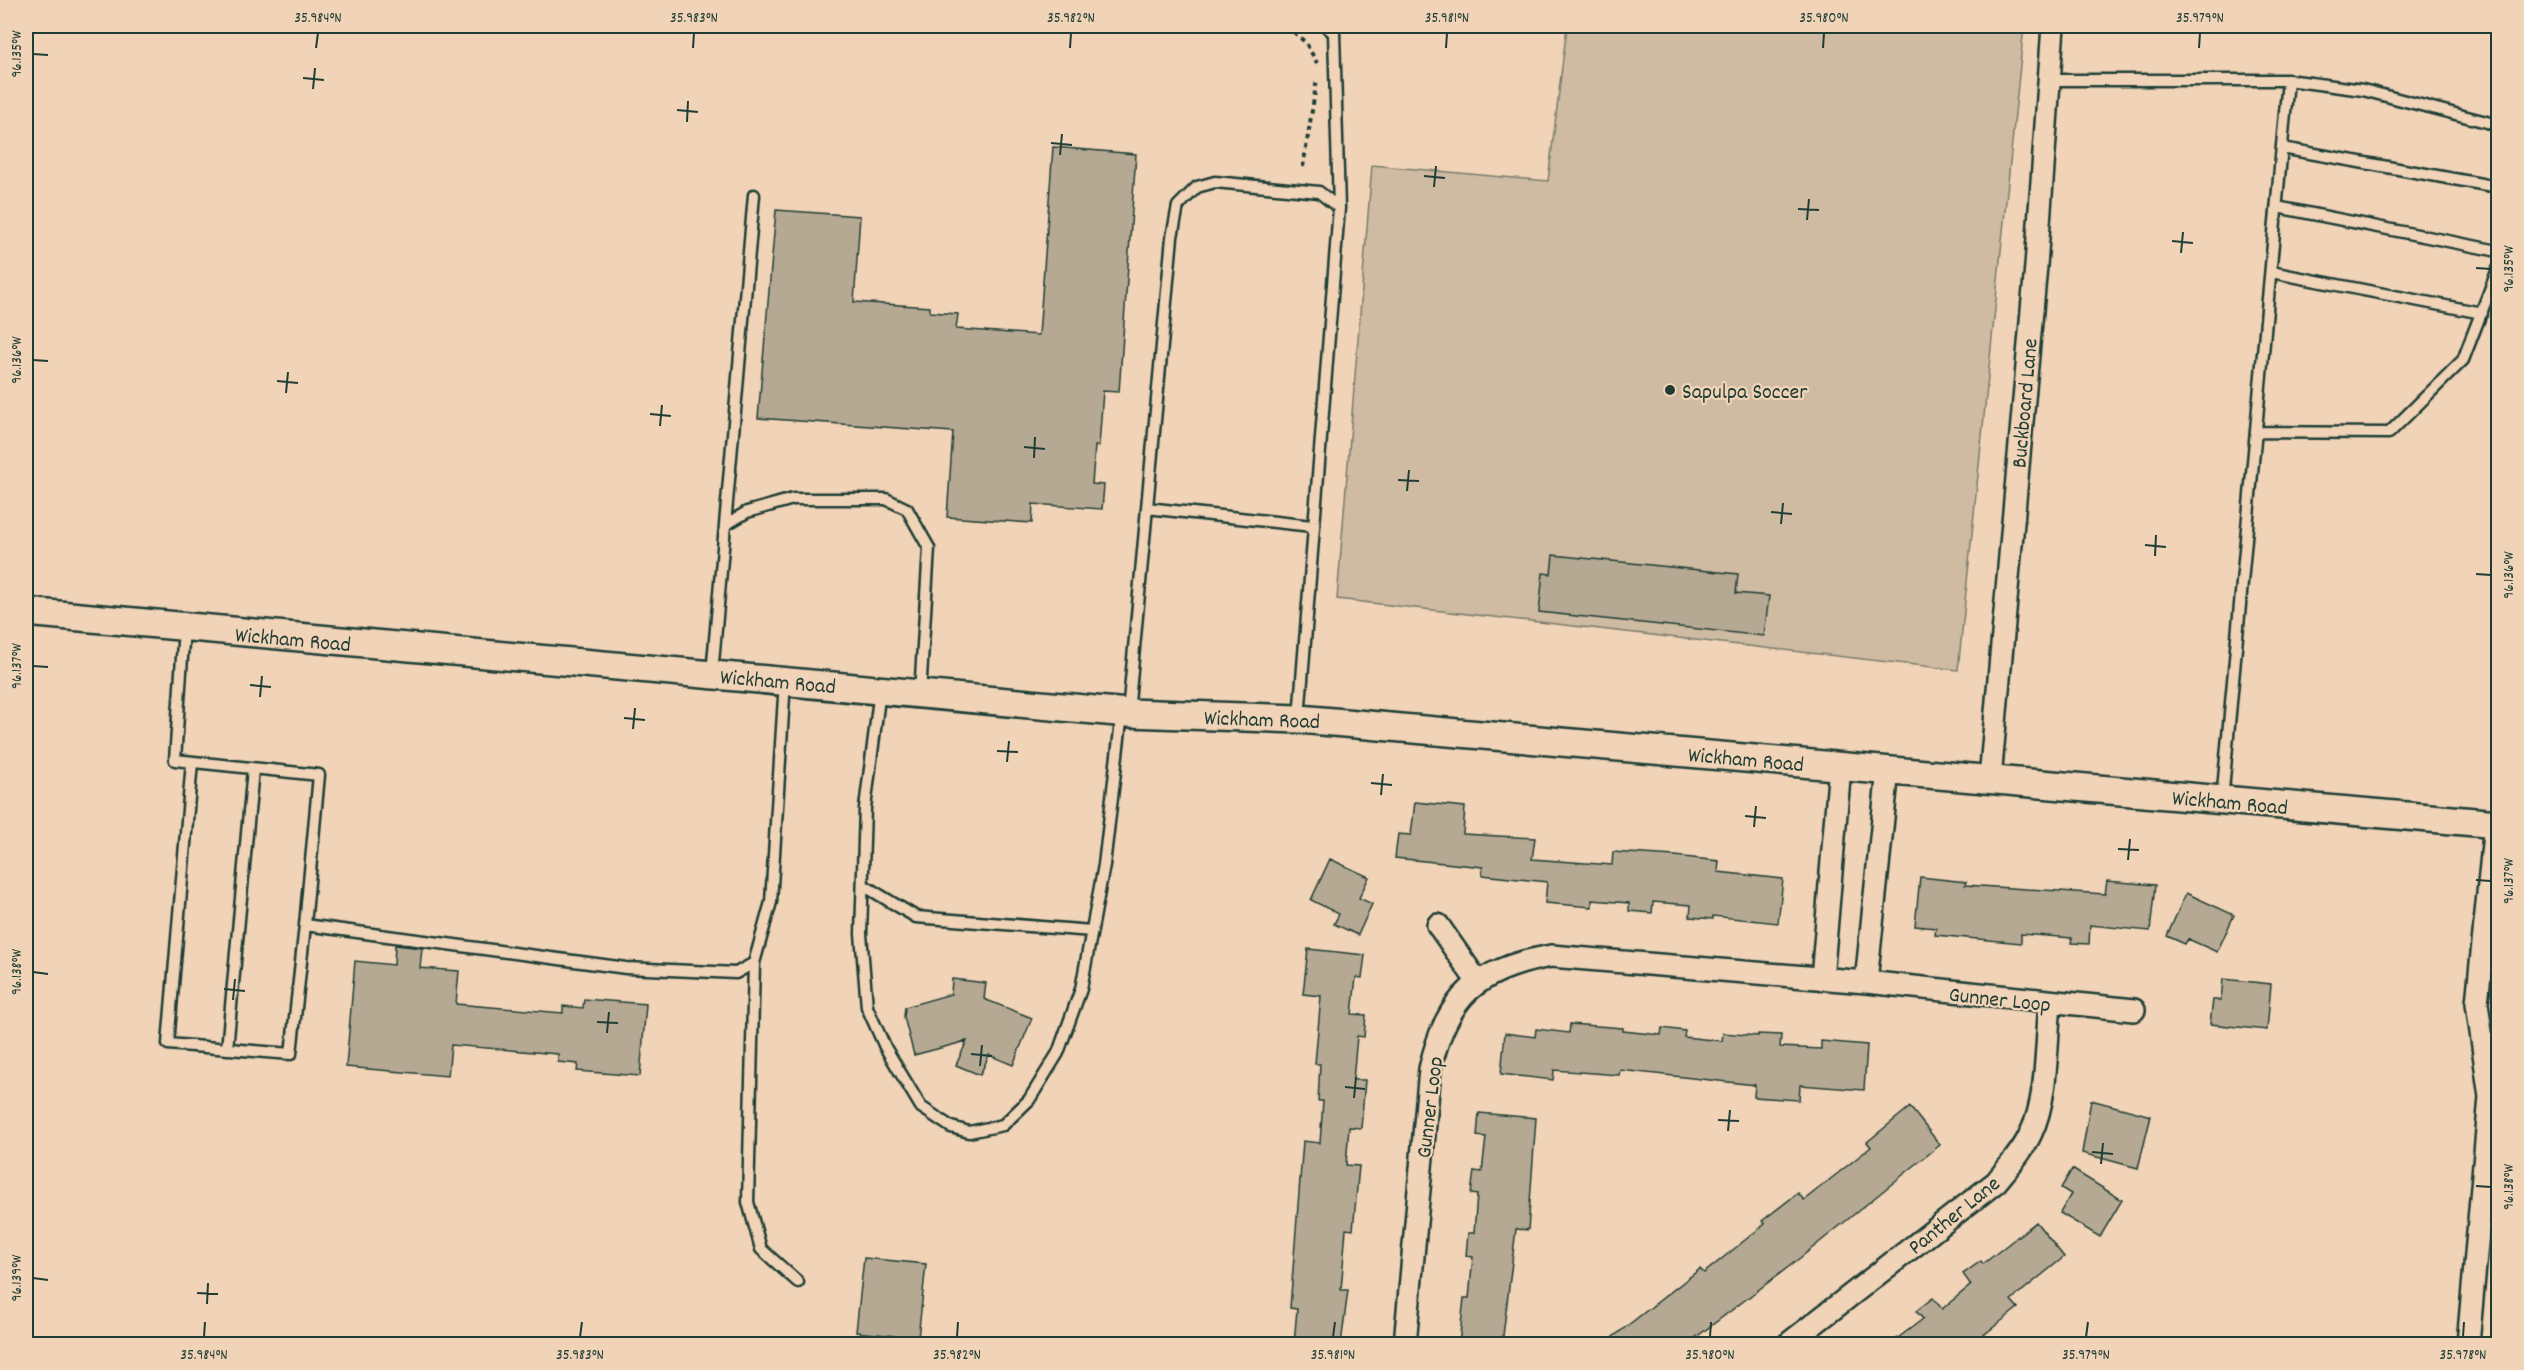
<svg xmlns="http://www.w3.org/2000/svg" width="2524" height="1370" font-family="Dekko,sans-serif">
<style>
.green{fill:#cfbaa2;stroke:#777c6b;stroke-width:1.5}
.building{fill:#b6a993;stroke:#1f3d34;stroke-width:1.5}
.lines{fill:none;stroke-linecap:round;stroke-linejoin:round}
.service-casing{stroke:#1f3d34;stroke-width:15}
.minor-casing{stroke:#1f3d34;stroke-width:26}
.tertiary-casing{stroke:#1f3d34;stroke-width:32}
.path{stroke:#1f3d34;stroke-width:4;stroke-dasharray:4.5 4.5;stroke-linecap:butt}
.service{stroke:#f1d3b7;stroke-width:10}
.minor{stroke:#f1d3b7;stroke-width:21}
.tertiary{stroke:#f1d3b7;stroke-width:27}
.ticks{fill:none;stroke:#1f3d34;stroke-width:2}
.poi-dot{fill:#1f3d34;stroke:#f1d3b7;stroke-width:2}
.labels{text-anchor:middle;stroke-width:4.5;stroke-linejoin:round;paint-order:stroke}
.poi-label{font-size:22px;fill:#1f3d34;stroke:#f1d3b7;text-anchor:start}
.street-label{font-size:22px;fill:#1f3d34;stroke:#f1d3b7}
.neatline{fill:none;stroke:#1f3d34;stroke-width:2}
.ticks-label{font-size:15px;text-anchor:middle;fill:#1f3d34}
</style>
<rect width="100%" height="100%" fill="#f1d3b7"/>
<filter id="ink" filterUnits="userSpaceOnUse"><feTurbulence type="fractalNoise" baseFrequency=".0167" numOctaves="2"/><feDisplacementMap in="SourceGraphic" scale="12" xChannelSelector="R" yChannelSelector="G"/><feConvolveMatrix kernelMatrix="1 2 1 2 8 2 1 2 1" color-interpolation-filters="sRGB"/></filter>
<g filter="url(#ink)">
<!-- green -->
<path class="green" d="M 1567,26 L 2024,26 L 1958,670 L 1337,599 L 1372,165 L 1548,181 Z"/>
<!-- building -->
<path class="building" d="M 1053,147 L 1136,154 L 1119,392 L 1103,391 L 1099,446 L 1095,446 L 1092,484 L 1104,485 L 1102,509 L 1033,504 L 1032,523 L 947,517 L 953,432 L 758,418 L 776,210 L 860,216 L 854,302 L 930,307 L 930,312 L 958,314 L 956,329 L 1039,335 Z
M 1553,555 L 1738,574 L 1736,593 L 1769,596 L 1764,636 L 1539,612 L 1543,573 L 1551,574 Z
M 1415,802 L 1465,807 L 1463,834 L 1535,838 L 1532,859 L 1612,865 L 1613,852 L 1675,856 L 1719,861 L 1718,872 L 1783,879 L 1778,923 L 1713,916 L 1713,919 L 1690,917 L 1691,905 L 1653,902 L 1652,913 L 1629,911 L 1629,903 L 1592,900 L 1592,907 L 1545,903 L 1547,882 L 1482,875 L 1483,867 L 1395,858 L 1398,834 L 1411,835 Z
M 1330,859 L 1369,877 L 1359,898 L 1372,904 L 1358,935 L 1334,924 L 1339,914 L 1311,900 Z
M 1920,877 L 1966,882 L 1965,885 L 2105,894 L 2107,881 L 2155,885 L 2150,931 L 2090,925 L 2089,944 L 2071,943 L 2072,938 L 2021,934 L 2021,943 L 1935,935 L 1936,928 L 1915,926 Z
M 2186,893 L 2234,915 L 2217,952 L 2188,939 L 2185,944 L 2167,936 Z
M 395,945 L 422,948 L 420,968 L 459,971 L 456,1004 L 563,1013 L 563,1006 L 583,1008 L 584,999 L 646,1004 L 640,1076 L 577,1071 L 578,1064 L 558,1062 L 558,1054 L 451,1045 L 448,1076 L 346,1067 L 355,961 L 394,965 Z
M 1308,949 L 1365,955 L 1362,978 L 1356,977 L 1352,1014 L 1366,1015 L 1364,1037 L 1357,1036 L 1353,1080 L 1365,1080 L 1361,1128 L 1349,1127 L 1346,1165 L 1359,1166 L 1353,1230 L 1346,1229 L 1341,1290 L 1348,1290 L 1341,1344 L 1294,1344 L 1297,1309 L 1290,1308 L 1303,1141 L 1320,1143 L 1323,1101 L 1318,1101 L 1320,1064 L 1315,1064 L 1321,996 L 1303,994 Z
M 952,979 L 986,983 L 984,999 L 1032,1018 L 1013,1065 L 989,1055 L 980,1075 L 956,1065 L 967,1041 L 914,1055 L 904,1017 L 905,1007 L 951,994 Z
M 2223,979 L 2271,984 L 2267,1030 L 2210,1024 L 2213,1000 L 2221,1000 Z
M 1570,1024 L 1623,1028 L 1623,1031 L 1661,1035 L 1662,1028 L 1685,1031 L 1684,1037 L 1722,1041 L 1723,1033 L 1758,1036 L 1758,1034 L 1781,1035 L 1780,1047 L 1821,1049 L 1821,1041 L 1867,1045 L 1864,1090 L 1800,1085 L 1799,1100 L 1754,1097 L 1755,1085 L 1620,1070 L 1619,1075 L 1554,1070 L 1553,1080 L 1501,1074 L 1505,1033 L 1535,1037 L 1536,1029 L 1569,1033 Z
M 2091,1100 L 2151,1116 L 2138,1168 L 2082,1153 Z
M 1910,1107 L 1940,1145 L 1795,1262 L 1687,1344 L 1604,1344 L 1700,1269 L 1704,1273 L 1765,1224 L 1762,1221 L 1798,1193 L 1804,1200 L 1871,1147 L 1867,1142 Z
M 1479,1113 L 1536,1118 L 1528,1230 L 1516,1229 L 1502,1344 L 1459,1344 L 1464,1298 L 1469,1298 L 1473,1257 L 1466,1256 L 1468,1233 L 1474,1233 L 1477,1195 L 1471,1194 L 1474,1171 L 1482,1172 L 1486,1137 L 1477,1136 Z
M 2072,1169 L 2122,1200 L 2100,1237 L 2060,1213 L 2071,1194 L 2061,1188 Z
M 2036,1222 L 2064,1257 L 2011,1300 L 2018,1308 L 1972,1344 L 1890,1344 L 1923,1319 L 1916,1311 L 1933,1298 L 1942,1309 L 1971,1285 L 1963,1274 L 1981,1261 L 1983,1264 Z
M 864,1258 L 926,1264 L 918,1338 L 856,1332 Z"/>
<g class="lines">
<!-- service casing -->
<g class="service-casing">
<path id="service" d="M 1326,26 L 1334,33 L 1339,208
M 2049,80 L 2288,80 L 2222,801
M 2288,80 L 2363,90 L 2498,125
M 2282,148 L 2498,187
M 2277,207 L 2498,251
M 2271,272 L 2482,313
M 2256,432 L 2389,433 L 2463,360 L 2498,269
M 1147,508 L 1312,526
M 725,525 L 754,195
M 184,628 L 175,760 L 319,775 L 305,925 L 626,968 L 736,973 L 754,963 L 771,902 L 785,681
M 712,674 L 725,525 L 747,512 L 793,499 L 886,499 L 907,509 L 929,548 L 920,694
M 880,690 L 865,808 L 861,934 L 867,1007 L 885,1047 L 921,1107 L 951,1127 L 969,1132 L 1003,1125 L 1029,1100 L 1058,1053 L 1081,989 L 1104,865 L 1122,713
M 1128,713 L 1172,237 L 1178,206 L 1197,187 L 1215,182 L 1319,192 L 1339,208 L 1299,718
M 192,762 L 168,1044 L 291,1054 L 305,925
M 863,885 L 916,917 L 1092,931
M 754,963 L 748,1202 L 761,1249 L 798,1282
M 227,1049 L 253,769"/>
</g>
<!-- minor casing -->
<g class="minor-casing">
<path id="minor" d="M 1990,779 L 2036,266 L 2053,26
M 1438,925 L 1477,981
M 1822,979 L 1840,766
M 1866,982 L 1888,770
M 1405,1344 L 1430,1069 C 1447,995 1478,969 1551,956 L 1866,982 L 2134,1010
M 1788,1344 L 1996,1182 C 2009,1166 2023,1151 2031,1133 C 2048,1098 2046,1042 2050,1004
M 2468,1344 L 2490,1097 L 2477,1003 L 2495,824"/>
</g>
<!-- tertiary casing -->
<g class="tertiary-casing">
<path id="tertiary" d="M 26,612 L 1128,713 L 1299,719 L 2498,824"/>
</g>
<!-- path -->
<path class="path" d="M 1287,26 L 1306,43 L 1317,63
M 1303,167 L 1317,79"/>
<!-- service -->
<use href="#service" class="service"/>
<!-- minor -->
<use href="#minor" class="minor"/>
<!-- tertiary -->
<use href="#tertiary" class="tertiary"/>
</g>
</g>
<!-- ticks -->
<path class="ticks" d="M 316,48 L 318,33M 693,48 L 694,33M 1070,48 L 1071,33M 1446,48 L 1447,33M 1823,48 L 1824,33M 2199,48 L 2200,33M 33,54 L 48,55M 303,78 L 324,80M 313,89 L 315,68M 677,110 L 698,112M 687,122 L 688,101M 1051,143 L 1072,145M 1060,155 L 1062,134M 1424,176 L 1445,178M 1434,187 L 1436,166M 1798,209 L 1819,210M 1807,220 L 1809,199M 2172,241 L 2193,243M 2181,253 L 2183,232M 2476,268 L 2491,269M 33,360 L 48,361M 277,381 L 298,383M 286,393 L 288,372M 650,414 L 671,416M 660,426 L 662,405M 1024,447 L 1045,449M 1034,458 L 1035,437M 1398,480 L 1419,481M 1407,491 L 1409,470M 1771,512 L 1792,514M 1781,524 L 1783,503M 2145,545 L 2166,547M 2155,556 L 2156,535M 2476,574 L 2491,575M 33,666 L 48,667M 250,685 L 271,687M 260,697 L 262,676M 624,718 L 645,720M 633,729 L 635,708M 997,751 L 1018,752M 1007,762 L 1009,741M 1371,783 L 1392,785M 1381,795 L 1383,774M 1745,816 L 1766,818M 1754,827 L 1756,806M 2118,849 L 2139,850M 2128,860 L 2130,839M 2476,880 L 2491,881M 33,972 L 48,974M 224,989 L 245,991M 233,1000 L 235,979M 597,1022 L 618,1023M 607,1033 L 609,1012M 971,1054 L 992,1056M 980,1066 L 982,1045M 1345,1087 L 1365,1089M 1354,1098 L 1356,1077M 1718,1120 L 1739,1121M 1728,1131 L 1730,1110M 2092,1152 L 2113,1154M 2101,1164 L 2103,1143M 2476,1186 L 2491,1187M 33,1278 L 48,1280M 197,1293 L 218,1294M 207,1304 L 208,1283M 204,1337 L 205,1322M 580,1337 L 582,1322M 957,1337 L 958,1322M 1333,1337 L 1335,1322M 1710,1337 L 1711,1322M 2086,1337 L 2088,1322M 2463,1337 L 2464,1322"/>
<!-- markers -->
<circle class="poi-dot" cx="1670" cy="390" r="6"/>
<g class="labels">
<!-- poi labels -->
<g class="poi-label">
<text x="1682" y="398">Sapulpa Soccer</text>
</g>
<!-- street labels -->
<g class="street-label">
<text transform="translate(2023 403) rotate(-85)" y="8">Buckboard Lane</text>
<text transform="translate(293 638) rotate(5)" y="8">Wickham Road</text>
<text transform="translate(778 680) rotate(5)" y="8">Wickham Road</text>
<text transform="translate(1262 718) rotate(2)" y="8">Wickham Road</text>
<text transform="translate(1746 758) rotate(5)" y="8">Wickham Road</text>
<text transform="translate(2230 801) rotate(5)" y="8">Wickham Road</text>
<text transform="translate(2000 998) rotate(6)" y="8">Gunner Loop</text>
<text transform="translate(1428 1107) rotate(-83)" y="8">Gunner Loop</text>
<text transform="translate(1953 1214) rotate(-39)" y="8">Panther Lane</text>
</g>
</g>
<!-- margin -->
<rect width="2524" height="1370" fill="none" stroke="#f1d3b7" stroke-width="66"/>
<rect x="33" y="33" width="2458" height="1304" class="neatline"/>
<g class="ticks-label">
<text x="318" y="22">35.984°N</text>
<text x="694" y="22">35.983°N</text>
<text x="1071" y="22">35.982°N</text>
<text x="1447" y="22">35.981°N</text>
<text x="1824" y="22">35.980°N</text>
<text x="2200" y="22">35.979°N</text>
<text transform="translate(16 54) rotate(-90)" y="5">96.135°W</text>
<text transform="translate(2508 269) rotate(-90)" y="5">96.135°W</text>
<text transform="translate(16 360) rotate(-90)" y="5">96.136°W</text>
<text transform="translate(2508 575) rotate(-90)" y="5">96.136°W</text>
<text transform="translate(16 666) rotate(-90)" y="5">96.137°W</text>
<text transform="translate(2508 881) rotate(-90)" y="5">96.137°W</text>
<text transform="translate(16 972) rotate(-90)" y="5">96.138°W</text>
<text transform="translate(2508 1187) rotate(-90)" y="5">96.138°W</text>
<text transform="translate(16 1278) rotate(-90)" y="5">96.139°W</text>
<text x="204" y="1359">35.984°N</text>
<text x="580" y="1359">35.983°N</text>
<text x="957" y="1359">35.982°N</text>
<text x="1333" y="1359">35.981°N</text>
<text x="1710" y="1359">35.980°N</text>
<text x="2086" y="1359">35.979°N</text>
<text x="2463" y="1359">35.978°N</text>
</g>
</svg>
